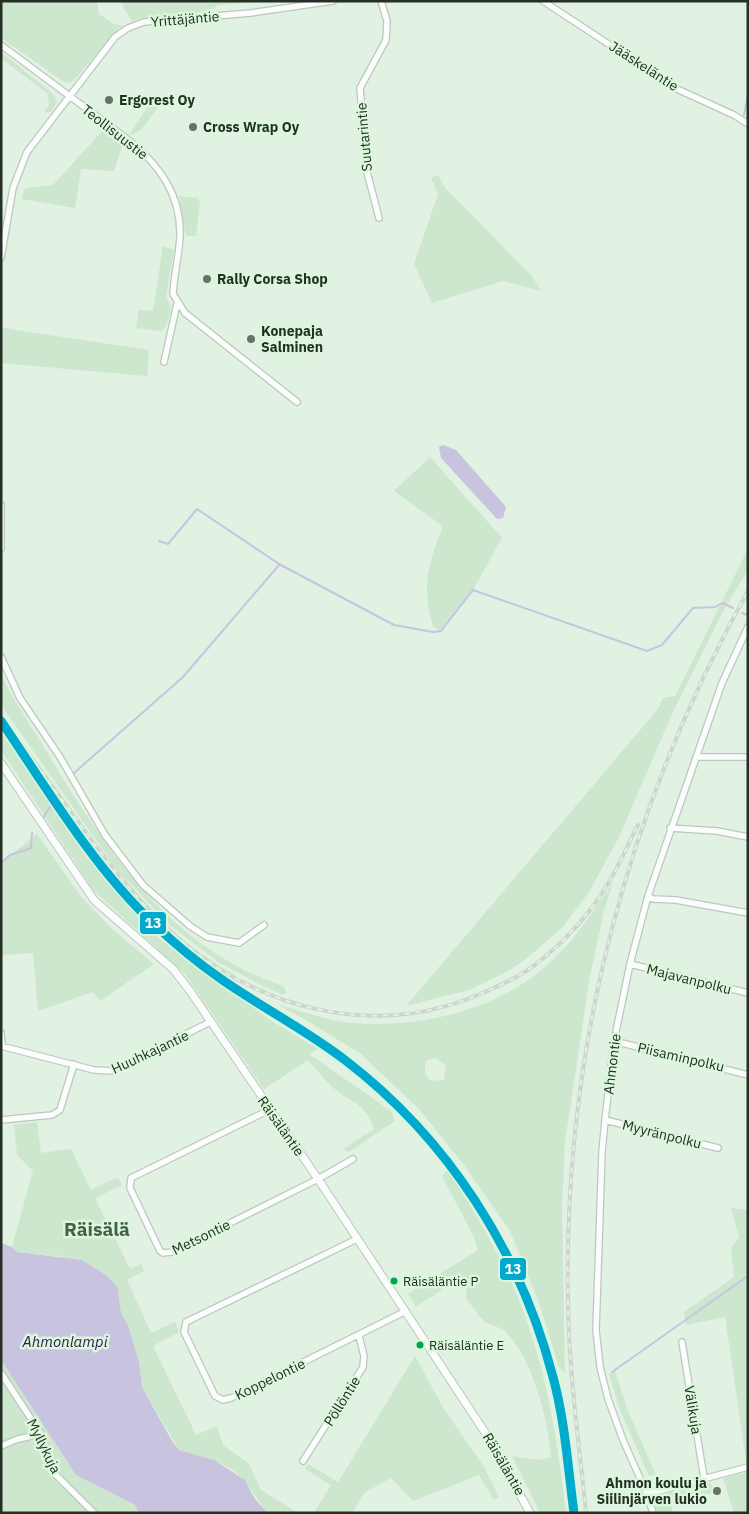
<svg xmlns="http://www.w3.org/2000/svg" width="749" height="1514" font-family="'IBM Plex Sans',sans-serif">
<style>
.green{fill:#cde6ce;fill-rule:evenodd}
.water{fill:#c8c4e0}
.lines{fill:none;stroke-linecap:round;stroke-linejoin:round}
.stream{stroke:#c8c4e0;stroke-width:2}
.minor-casing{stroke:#bcc8bc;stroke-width:8}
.tertiary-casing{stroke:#bcc8bc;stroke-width:9}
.minor{stroke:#fafdfb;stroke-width:5.5}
.tertiary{stroke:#fafdfb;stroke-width:7}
.rail-casing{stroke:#cfd4cf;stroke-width:4}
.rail{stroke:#dbf7dc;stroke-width:2;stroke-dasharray:5.5;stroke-linecap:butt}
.rail-1-casing{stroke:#dbf7dc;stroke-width:12}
.rail-1{stroke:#00a9ce;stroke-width:9}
.poi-dot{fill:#677367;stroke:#dbf7dc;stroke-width:2}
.bus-dot{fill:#00a651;stroke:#dbf7dc;stroke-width:2}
.labels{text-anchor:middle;stroke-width:5;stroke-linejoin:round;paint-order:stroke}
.bus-label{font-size:13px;fill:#252f25;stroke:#dbf7dc;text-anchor:start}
.street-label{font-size:14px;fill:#252f25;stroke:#dbf7dc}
.poi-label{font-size:14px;font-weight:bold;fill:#252f25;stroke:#dbf7dc;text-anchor:start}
.water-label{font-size:15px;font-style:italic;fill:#301a53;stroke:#dbf7dc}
.district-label{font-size:19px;font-weight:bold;fill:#475f48;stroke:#dbf7dc}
.line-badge{stroke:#dbf7dc;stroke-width:2}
.badge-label{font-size:14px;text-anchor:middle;font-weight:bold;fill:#fff}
</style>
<rect width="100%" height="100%" fill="#e1f1e2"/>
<!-- green -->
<path class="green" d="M 1,1 L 97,1 L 99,14 L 114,24 L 125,26 L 119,28 L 75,79 L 71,83 L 64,82 L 1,38 Z
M 120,1 L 256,1 L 257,2 L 218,5 L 209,11 L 141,18 L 132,22 Z
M 1,52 L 53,94 L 57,102 L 51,112 L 44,112 L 49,106 L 48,94 L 1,58 Z
M 159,97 L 165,97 L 142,129 L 132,135 L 130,133 L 149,105 Z
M 104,129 L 123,144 L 114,171 L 81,169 L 75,208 L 22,199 L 25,188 L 53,185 Z
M 438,175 L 445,188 L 531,275 L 541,291 L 503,281 L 432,303 L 414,264 L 438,194 L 431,178 Z
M 179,196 L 197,198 L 200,202 L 196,236 L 187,236 L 185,233 Z
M 163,246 L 174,250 L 166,296 L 171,306 L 170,314 L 165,328 L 161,331 L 136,328 L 139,310 L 153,311 Z
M 3,328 L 149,350 L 147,376 L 1,363 L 1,330 Z
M 430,457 L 502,538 L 473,590 L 441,631 L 433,627 C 422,585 427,568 442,529 L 440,524 L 394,491 Z
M 748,549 L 748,569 L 721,615 L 672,714 L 619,837 L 589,892 L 562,928 L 526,959 L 508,971 L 469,990 L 406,1006 L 658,709 L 663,698 L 675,696 Z
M 1,672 L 9,691 C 82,805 145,940 283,986 L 287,993 L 283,995 L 263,986 L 218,962 L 167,923 L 115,867 L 1,705 Z
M 1,732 L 85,855 L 157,937 L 270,1020 L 318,1049 L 309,1054 L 391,1111 L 395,1121 L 349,1152 L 343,1149 L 374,1129 C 366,1104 354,1104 336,1090 C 326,1082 317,1070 308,1060 L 264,1089 L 185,974 L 93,890 L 1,750 Z
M 37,834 L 79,894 L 111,928 L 154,964 L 100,1001 L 93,992 L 38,1011 L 33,953 L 1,955 L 1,863 Z
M 613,883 L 605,907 L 590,976 L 565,1141 L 562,1208 L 565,1374 L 559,1367 L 538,1300 L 510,1231 L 464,1165 L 420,1110 L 361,1054 L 306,1020 L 278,1005 C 302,1011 328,1021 352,1023 C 419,1028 492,1012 544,968 C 572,945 592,912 613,883 ZM 435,1058 L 446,1065 L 444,1080 L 431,1081 C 424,1074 424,1070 426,1061 Z
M 37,1122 L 41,1153 L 71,1149 L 91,1190 L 118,1177 L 122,1185 L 95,1198 L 130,1269 L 141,1264 L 144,1271 L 127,1280 L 151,1333 L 175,1322 L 179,1332 L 153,1346 L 196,1435 L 217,1426 L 223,1445 L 249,1464 L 261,1490 L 298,1513 L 268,1513 C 259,1503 253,1491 245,1481 C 231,1463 200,1456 179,1450 L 142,1387 L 139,1362 L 128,1325 L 121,1313 L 118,1288 L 82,1260 L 65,1259 L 57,1255 L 53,1256 L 17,1252 L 12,1247 L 33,1171 L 17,1155 L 14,1125 Z
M 448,1170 C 476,1214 503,1259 522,1308 C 547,1374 558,1443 566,1513 L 540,1513 L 512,1456 L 540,1460 L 551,1457 C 548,1418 533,1360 506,1332 C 501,1326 491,1327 485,1322 C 478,1315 472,1306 466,1298 L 467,1277 L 449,1285 L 416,1307 L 408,1294 L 478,1250 L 474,1237 L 442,1176 Z
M 731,1208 L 748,1210 L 746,1461 L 725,1317 L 686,1325 L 684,1312 L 734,1277 L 731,1248 L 739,1237 Z
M 415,1356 L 444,1409 L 484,1467 L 499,1497 L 494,1500 L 479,1475 L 413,1501 L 391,1478 L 364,1493 L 352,1513 L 314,1513 L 331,1485 L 305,1469 L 308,1464 L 338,1482 Z
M 1,1360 L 76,1475 L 135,1505 L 139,1513 L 1,1513 Z
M 615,1370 L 627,1409 L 656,1475 L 649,1476 L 620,1410 L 609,1374 Z
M 748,1472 L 748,1513 L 734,1513 L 723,1478 Z
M 710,1482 L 715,1492 L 671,1503 L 673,1513 L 657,1513 L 655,1496 Z"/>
<!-- water -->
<path class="water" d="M 443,445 L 456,450 L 506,507 L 503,518 L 497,519 L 441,458 L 439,447 Z
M 1,1243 L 12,1247 L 17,1252 L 82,1260 L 107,1276 L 118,1288 L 121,1313 L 128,1325 L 139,1362 L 142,1387 L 172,1441 L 179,1450 L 214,1460 L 245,1480 L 255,1499 L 268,1513 L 139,1513 L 135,1505 L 76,1475 L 1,1360 Z"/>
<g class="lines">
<!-- stream -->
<path class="stream" d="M 744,115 L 748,94
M 159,541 L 168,544 L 197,509 L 279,564 L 394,625 L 433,632 L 441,631 L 473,590 L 647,651 L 662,645 L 693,608 L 715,607 L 722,603 L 733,608
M 742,613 L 747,615
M 74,773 L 183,677 L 279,565
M 44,817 L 52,803
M 1,863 L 10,855 L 31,848 L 32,833
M 612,1372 L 748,1276"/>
<!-- minor casing -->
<g class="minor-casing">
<path id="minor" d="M 543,1 L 677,89 L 734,115 L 748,124
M 1,45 L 130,141 C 160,166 181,195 180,236 C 179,256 174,275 173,294 L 185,313 L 297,402
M 379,218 L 367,172 L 360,88 L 386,40 L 387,21 L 381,1
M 1,258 L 13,188 L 27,152 L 115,37 L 128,28 L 144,22 L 251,13 L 333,1
M 164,362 L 177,304
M 1,505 L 1,548
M 1,657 L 20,698 L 60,757 L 105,835 L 143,885 L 190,926 L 207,937 L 239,943 L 264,925
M 696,757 L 748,757
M 670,828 L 717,831 L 748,837
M 648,896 L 653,899 L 676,900 L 748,913
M 630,964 L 748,993
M 1,1033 L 2,1046
M 614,1041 L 748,1075
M 1,1046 L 94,1070 L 113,1071 L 210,1022
M 269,1110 L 131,1178 L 130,1188 L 160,1251 L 163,1253 L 172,1252 L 318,1179 L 353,1159
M 1,1120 L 52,1115 L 60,1110 L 74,1064
M 605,1120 L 718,1148
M 357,1239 L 186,1322 L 184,1332 L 215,1396 L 223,1400 L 231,1398 L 406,1311
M 682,1342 L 704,1478
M 1,1373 L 41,1434 L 55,1474 L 94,1513
M 1,1446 L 18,1439 L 41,1434
M 303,1461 L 363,1367 L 364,1356 L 359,1336
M 647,1494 L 748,1467
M 653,1513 L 647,1494 L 623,1440 L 608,1399 L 600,1367 L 596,1330 L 602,1152 L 605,1120 L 614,1041 L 630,964 L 648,896 L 722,683 L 748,627"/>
</g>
<!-- tertiary casing -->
<g class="tertiary-casing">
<path id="tertiary" d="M 1,763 L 94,900 L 173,969 L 190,991 L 318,1179 L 492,1443 L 530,1513"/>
</g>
<!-- minor -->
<use href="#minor" class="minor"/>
<!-- tertiary -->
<use href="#tertiary" class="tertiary"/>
<!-- rail casing -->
<g class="rail-casing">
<path id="rail" d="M 1,719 C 59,789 101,864 167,928 C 251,1008 372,1041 480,994 C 499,986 520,977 536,964 C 564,942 591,913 609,882 C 620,864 628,844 638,825
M 586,1513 C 579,1443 569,1373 568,1303 C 563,1051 626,810 748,591"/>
</g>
<!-- rail -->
<use href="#rail" class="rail"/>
<!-- rail-1 casing -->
<g class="rail-1-casing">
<path id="rail-1" d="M 1,721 C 47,789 95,869 154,924 C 175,944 198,963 221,979 C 261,1007 306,1030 345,1060 C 448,1139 520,1251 553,1377 C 565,1421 568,1468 574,1513"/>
</g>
<!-- rail-1 -->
<use href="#rail-1" class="rail-1"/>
</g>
<!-- markers -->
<g class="poi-dot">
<circle cx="109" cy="100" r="5"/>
<circle cx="193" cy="127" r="5"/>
<circle cx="207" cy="279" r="5"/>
<circle cx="251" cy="339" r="5"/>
<circle cx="717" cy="1491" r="5"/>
</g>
<g class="bus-dot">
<circle cx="394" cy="1281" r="4.5"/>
<circle cx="420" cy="1345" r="4.5"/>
</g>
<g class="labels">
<!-- bus labels -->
<g class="bus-label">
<text x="403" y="1286">Räisäläntie P</text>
<text x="429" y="1350">Räisäläntie E</text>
</g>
<!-- street labels -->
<g class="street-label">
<text transform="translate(185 19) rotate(-5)" y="5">Yrittäjäntie</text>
<text transform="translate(644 66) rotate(33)" y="5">Jääskeläntie</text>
<text transform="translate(115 132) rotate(38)" y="5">Teollisuustie</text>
<text transform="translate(364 137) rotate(-95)" y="5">Suutarintie</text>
<text transform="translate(689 979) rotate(14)" y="5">Majavanpolku</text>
<text transform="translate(150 1052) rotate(-25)" y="5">Huuhkajantie</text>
<text transform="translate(681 1057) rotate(13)" y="5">Piisaminpolku</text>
<text transform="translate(612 1064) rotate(-83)" y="5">Ahmontie</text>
<text transform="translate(281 1126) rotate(55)" y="5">Räisäläntie</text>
<text transform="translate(662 1134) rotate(14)" y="5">Myyränpolku</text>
<text transform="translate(201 1237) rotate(-26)" y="5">Metsontie</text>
<text transform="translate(270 1379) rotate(-26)" y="5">Koppelontie</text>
<text transform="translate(342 1401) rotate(-58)" y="5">Pöllöntie</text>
<text transform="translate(693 1410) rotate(81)" y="5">Välikuja</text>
<text transform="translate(44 1446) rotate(64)" y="5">Myllykuja</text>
<text transform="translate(504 1464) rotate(60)" y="5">Räisäläntie</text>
</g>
<!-- poi labels -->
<g class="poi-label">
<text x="119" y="105">Ergorest Oy</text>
<text x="203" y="132">Cross Wrap Oy</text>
<text x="217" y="284">Rally Corsa Shop</text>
<text x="261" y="336">Konepaja<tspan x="261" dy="16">Salminen</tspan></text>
<text x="707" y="1488" text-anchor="end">Ahmon koulu ja<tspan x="707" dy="16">Siilinjärven lukio</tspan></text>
</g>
<!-- water labels -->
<g class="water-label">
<text x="65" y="1347">Ahmonlampi</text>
</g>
<!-- district labels -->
<g class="district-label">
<text x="97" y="1236">Räisälä</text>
</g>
</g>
<g class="line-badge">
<rect x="139" y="911" width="28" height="24" rx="5" fill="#00a9ce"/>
<rect x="499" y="1257" width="28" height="24" rx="5" fill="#00a9ce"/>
</g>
<g class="badge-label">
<text x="153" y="928">13</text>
<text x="513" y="1274">13</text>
</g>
<!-- border -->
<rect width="749" height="1514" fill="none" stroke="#252f25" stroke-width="5"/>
</svg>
